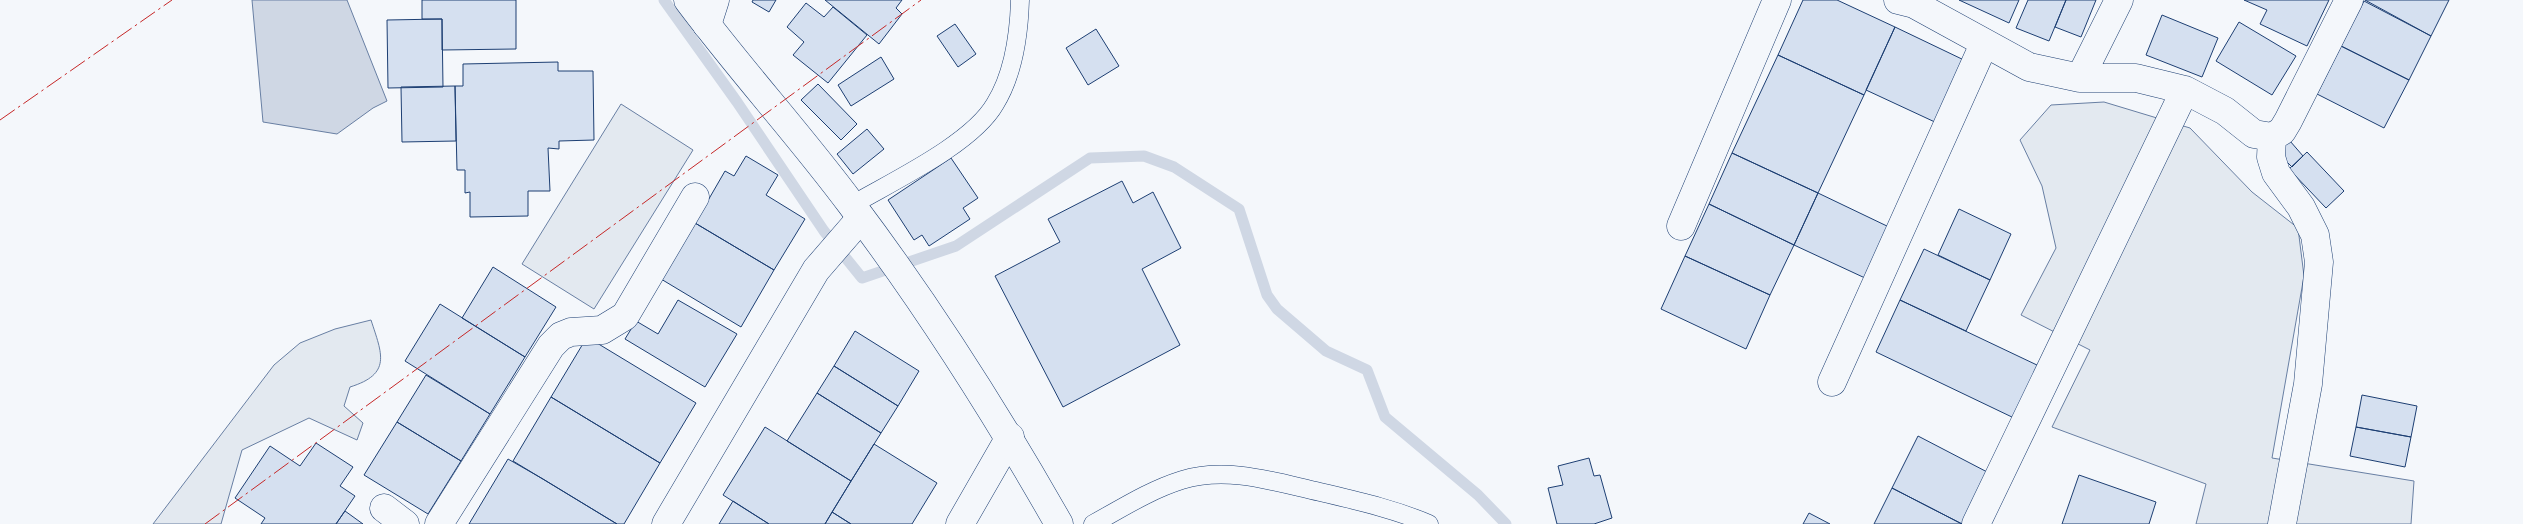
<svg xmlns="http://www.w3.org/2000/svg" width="2523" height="524" font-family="Montserrat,sans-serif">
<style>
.green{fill:#e3e9f0;stroke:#687fa3}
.water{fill:#cfd7e4;stroke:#687fa3}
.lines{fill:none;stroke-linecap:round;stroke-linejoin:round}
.stream{stroke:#cfd7e4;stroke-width:11}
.building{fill:#d5e0f0;stroke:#1d3f73}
.service-casing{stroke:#1d3f73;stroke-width:19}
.minor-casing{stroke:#1d3f73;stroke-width:29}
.tertiary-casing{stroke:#1d3f73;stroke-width:29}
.service{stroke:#f4f7fb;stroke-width:18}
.minor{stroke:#f4f7fb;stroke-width:28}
.tertiary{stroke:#f4f7fb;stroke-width:28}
.power{stroke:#c62828;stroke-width:1;stroke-dasharray:18 4 2.5 4;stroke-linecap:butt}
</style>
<rect width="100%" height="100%" fill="#f4f7fb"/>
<!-- green -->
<path class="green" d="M 2104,102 L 2190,128 L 2252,192 L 2298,228 L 2304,276 L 2272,458 L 2414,481 L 2411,524 L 2196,524 L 2206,484 L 2052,427 L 2090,350 L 2021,315 L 2056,248 L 2042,186 L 2020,140 L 2051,105 Z
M 621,104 L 693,150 L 594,309 L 522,264 Z
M 371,320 C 382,354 392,374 350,387 L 344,406 L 363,423 L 357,440 L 309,418 L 242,450 L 221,524 L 153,524 L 274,365 L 300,343 L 335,329 Z"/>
<!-- water -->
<path class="water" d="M 252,0 L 347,0 L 387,101 L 373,108 L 337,134 L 263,122 Z"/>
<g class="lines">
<!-- stream -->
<path class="stream" d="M 664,0 L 737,102 L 824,231 L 862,278 L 956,246 L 1090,158 L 1144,156 L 1174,167 L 1239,209 L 1267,295 L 1277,309 L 1326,351 L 1367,370 L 1385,417 L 1478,495 L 1506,524"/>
</g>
<!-- building -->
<path class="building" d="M 422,0 L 516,0 L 516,49 L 442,50 L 442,19 L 422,19 Z
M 753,0 L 776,0 L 769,12 L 752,2 Z
M 825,0 L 902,0 L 896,8 L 902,14 L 879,44 Z
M 1803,0 L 1837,0 L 1895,27 L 1864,95 L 1778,55 Z
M 1959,0 L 2019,0 L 2009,23 Z
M 2028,0 L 2066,0 L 2049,41 L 2016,28 Z
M 2066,0 L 2096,0 L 2081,37 L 2055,27 Z
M 2244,0 L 2329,0 L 2307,46 L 2260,24 L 2267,10 Z
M 2365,0 L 2449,0 L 2431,36 Z
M 2364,1 L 2431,36 L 2409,80 L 2341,46 Z
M 806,3 L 824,17 L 833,7 L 867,35 L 828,83 L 793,55 L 804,42 L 787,27 Z
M 2162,15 L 2218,38 L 2202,77 L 2146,55 Z
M 442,19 L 443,87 L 388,88 L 387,20 Z
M 2239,22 L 2296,56 L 2272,95 L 2216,61 Z
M 955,24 L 976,54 L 958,67 L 937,36 Z
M 1895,27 L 1966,61 L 1937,123 L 1866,90 Z
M 1096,29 L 1119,66 L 1088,85 L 1066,48 Z
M 2341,46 L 2409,80 L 2384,128 L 2317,94 Z
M 1778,55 L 1864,95 L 1818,193 L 1732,153 Z
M 881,57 L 894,79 L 851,106 L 838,85 Z
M 558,62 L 558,71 L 593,71 L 594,140 L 559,141 L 559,149 L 548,148 L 550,191 L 528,191 L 528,216 L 470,217 L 470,192 L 465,193 L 465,170 L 457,170 L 455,86 L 463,86 L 463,64 Z
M 818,84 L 857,124 L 841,140 L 801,100 Z
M 455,86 L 456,141 L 402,142 L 401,87 Z
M 867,129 L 884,149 L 853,174 L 837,154 Z
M 2290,141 L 2303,156 L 2292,167 L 2278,153 Z
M 2307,152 L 2344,191 L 2326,208 L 2289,169 Z
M 1732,153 L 1818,193 L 1794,245 L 1709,204 Z
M 746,156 L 778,175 L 766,195 L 805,219 L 774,270 L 695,223 L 725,171 L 734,176 Z
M 951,158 L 978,198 L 963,208 L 970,219 L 929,246 L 922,235 L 914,240 L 888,200 Z
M 1122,181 L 1133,203 L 1153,192 L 1181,248 L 1142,269 L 1180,345 L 1063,407 L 995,276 L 1060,242 L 1048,219 Z
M 1818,193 L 1889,227 L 1865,278 L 1794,245 Z
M 1709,204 L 1794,245 L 1770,295 L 1685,256 Z
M 1959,209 L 2011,234 L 1990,280 L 1938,255 Z
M 695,223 L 774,270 L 741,327 L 661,279 Z
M 1924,249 L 1990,280 L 1966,331 L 1900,300 Z
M 1685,256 L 1770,295 L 1746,349 L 1661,309 Z
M 493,267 L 556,307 L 525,357 L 462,318 Z
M 678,300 L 737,334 L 705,387 L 625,339 L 636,321 L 658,334 Z
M 1900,300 L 2039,366 L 2014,418 L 1876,352 Z
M 440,304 L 525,357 L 490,414 L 405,361 Z
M 855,331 L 919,371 L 898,406 L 834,366 Z
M 587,337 L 696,403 L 660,463 L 551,397 Z
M 834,366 L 898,406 L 881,433 L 817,393 Z
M 426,375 L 490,414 L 461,461 L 397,422 Z
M 817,393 L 881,433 L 851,481 L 787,441 Z
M 2362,395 L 2417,406 L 2411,437 L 2356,427 Z
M 551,397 L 660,463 L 624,524 L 617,524 L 513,461 Z
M 397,422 L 461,461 L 428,514 L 364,475 Z
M 765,427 L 851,481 L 825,524 L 769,524 L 723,495 Z
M 2356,427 L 2411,437 L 2405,467 L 2350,456 Z
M 1918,436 L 1991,474 L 1966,524 L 1962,524 L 1892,488 Z
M 316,443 L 353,467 L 340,486 L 355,496 L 336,524 L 261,524 L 265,518 L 235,498 L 270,446 L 300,466 Z
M 874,444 L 937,483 L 912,524 L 851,524 L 832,512 Z
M 1589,458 L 1594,476 L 1600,475 L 1612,518 L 1594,524 L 1557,524 L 1548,488 L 1563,485 L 1558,466 Z
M 508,459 L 543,479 L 617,524 L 469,524 Z
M 2079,475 L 2156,502 L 2149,524 L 2062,524 Z
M 1892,488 L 1962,524 L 1874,524 Z
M 733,501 L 769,524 L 719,524 Z
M 345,511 L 363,524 L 336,524 Z
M 832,512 L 851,524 L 825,524 Z
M 1809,513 L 1830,524 L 1803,524 Z"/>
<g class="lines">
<!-- service casing -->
<g class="service-casing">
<path id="service" d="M 852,205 C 893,181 972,144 995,104 C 1013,75 1019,34 1020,0
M 1093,524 C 1122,508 1150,490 1182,480 C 1228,466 1275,482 1320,492 C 1358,501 1394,509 1429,524"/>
</g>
<!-- minor casing -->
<g class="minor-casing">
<path id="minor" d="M 1898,0 L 1914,4 L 2029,67 L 2080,78 L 2136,78 L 2185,90 L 2225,111 L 2254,134 L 2272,137 L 2282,131 L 2288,121 L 2349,0
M 707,25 L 715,0
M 2080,78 L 2119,0
M 2272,137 L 2271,157 L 2276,173 L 2301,207 L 2315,235 L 2319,262 L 2308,384 L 2282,524
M 1681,226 L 1777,0
M 1832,382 L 1984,44
M 384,508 L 405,524
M 439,524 L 551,346 L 561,336 L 571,332 L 602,330 L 625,316 L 695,197
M 666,524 L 816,270 L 861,218
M 960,524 L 1010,437
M 1976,524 L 2185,90"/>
</g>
<!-- tertiary casing -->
<g class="tertiary-casing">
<path id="tertiary" d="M 688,0 C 740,70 799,134 851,204 C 928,306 996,413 1059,524"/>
</g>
<!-- service -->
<use href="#service" class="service"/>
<!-- minor -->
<use href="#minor" class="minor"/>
<!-- tertiary -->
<use href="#tertiary" class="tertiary"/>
<!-- power -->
<path class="power" d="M 0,120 L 172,0
M 205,524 L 921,0"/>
</g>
</svg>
